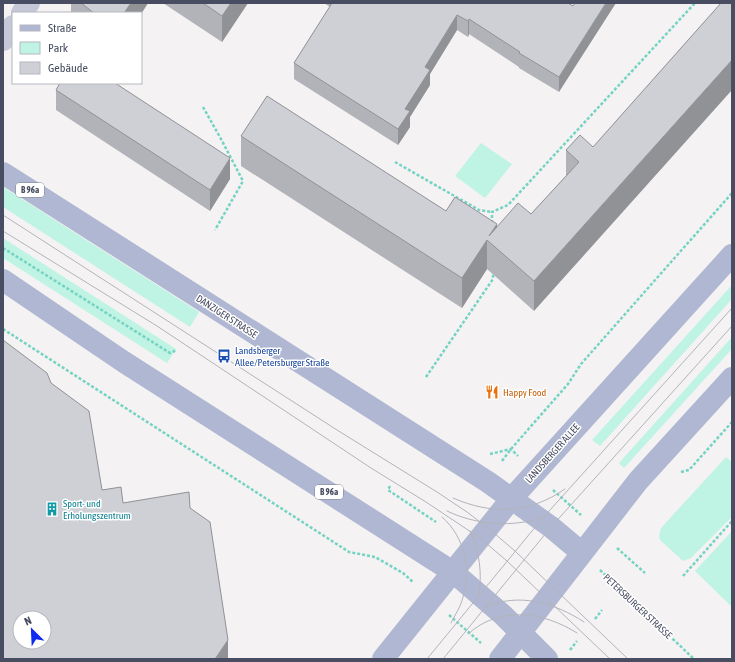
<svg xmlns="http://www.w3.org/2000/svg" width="735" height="662" font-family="'Asap Condensed',sans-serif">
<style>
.green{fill:#bff3e3}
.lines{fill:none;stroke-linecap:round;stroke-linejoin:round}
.path{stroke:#74d3c2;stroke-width:2.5;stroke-dasharray:3 2;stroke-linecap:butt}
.minor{stroke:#c5c9d7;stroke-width:22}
.primary{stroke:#b0b7d2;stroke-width:22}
.tram{stroke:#b3b4bc;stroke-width:1}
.wall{fill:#b1b3b8}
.shaded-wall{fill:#909296}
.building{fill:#ced0d6;stroke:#909296;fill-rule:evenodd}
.labels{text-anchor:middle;stroke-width:3;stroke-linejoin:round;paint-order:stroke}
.shield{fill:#fff;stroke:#7f8290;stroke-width:1}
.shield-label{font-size:9px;font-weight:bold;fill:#484d61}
.street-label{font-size:10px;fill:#484d61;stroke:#fff}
.transit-label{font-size:10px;fill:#164399;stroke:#fff;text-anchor:start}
.food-label{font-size:10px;fill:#c56008;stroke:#fff;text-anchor:start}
.culture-label{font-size:10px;fill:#0d838f;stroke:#fff;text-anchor:start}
</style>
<rect width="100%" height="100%" fill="#f4f2f2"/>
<!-- green -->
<path class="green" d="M 481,143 L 512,164 L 485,198 L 455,176 Z
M 3,187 L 199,312 L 190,327 L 3,207 Z
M 3,238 L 176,349 L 167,363 L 3,258 Z
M 732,285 L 732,299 L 600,446 L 592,440 Z
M 732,337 L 732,349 L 624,468 L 619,463 Z
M 726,457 L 732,462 L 732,517 L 691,558 L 683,561 L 660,540 L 659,536 L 661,528 Z
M 732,531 L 732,607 L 695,571 Z"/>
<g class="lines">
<!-- path -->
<path class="path" d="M 203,107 L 221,139 L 243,181 L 215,230
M 395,162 L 479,210 L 492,212
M 492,223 L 492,212 L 508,205 L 695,3
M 3,248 L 170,353 L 177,350
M 3,329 L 349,552 L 375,557 L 403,573 L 413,582
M 426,377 L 493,279 L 493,272
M 490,454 L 511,449 L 518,456
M 502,461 L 511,449 L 568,384 L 581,364 L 732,193
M 681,472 L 689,470 L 732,422
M 390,486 L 388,490 L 436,522
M 553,490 L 581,515
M 617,548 L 645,573
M 600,570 L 694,659
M 683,576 L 732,521
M 449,615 L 481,643
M 595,619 L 602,610
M 570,650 L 577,641"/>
<!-- minor -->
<path class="minor" d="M 22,13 L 29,3
M 3,40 L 13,26"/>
<!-- primary -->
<path class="primary" d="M 3,173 L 488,482 L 551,527 L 582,553
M 3,280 L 124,362 L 453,572 L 503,615 L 547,659
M 383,659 L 512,498 L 732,255
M 500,659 L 638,481 L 732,378"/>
<!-- tram -->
<path class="tram" d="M 3,215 L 337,430 L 437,492 L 467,512 L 488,528 L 515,551 L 628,659
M 3,231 L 157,326 L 371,468 L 426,502 L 480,538 L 507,561 L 610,659
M 453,498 C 492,515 529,514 565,489
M 447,511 C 476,525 513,528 544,517
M 442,517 C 465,537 471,569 463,597 C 461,606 455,615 451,623
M 470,531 C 480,552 482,573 479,595
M 486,607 C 519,592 555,603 584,622
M 468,634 C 500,605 544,612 577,633
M 427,659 L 541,520 L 732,308
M 443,659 L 551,527 L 732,326"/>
</g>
<!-- wall -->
<path class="wall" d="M 71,3 L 148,3 L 141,14 L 141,13 L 71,13 Z
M 163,3 L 248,3 L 222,42 Z
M 324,3 L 568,3 L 559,92 L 519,68 L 519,67 L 469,34 L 468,37 L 457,30 L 430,74 L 430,85 L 410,117 L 410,127 L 398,145 L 294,79 L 294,63 L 330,7 Z
M 56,90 L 230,179 L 210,211 L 56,110 Z
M 241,136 L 446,211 L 497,227 L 531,214 L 566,176 L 566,150 L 593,147 L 534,311 L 487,269 L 462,308 L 241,166 Z"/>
<!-- shaded-wall -->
<path class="shaded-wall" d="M 131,3 L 148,3 L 141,14 L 141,13 L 124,13 Z
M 231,3 L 248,3 L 222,42 L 222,16 Z
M 606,3 L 616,3 L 559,92 L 559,77 Z
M 457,15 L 457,30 L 430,74 L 430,85 L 410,117 L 410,127 L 398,145 L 398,129 L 405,109 L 425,67 Z
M 469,19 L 469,34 L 468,37 L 468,21 Z
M 732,60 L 732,90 L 534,311 L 534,281 Z
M 230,158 L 230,179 L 210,211 L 210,190 Z
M 497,224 L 497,248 L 489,236 Z
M 487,240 L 487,269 L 462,308 L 462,278 Z
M 228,640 L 228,659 L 215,659 Z"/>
<!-- building -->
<path class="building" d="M 81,3 L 131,3 L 124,13 L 94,13 Z
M 203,3 L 231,3 L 222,16 Z
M 332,3 L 568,3 L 573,6 L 575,3 L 606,3 L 559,77 L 519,53 L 520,52 L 469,19 L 468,21 L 457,15 L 425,67 L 430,70 L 405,109 L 410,111 L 398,129 L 294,63 Z
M 721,3 L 732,3 L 732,60 L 534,281 L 487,240 L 462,278 L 241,136 L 267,96 L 446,211 L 455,197 L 497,224 L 489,236 L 518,203 L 531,214 L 579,162 L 566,150 L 580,135 L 593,147 Z
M 60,83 L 115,83 L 230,158 L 210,190 L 56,90 Z
M 3,340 L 47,373 L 51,383 L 89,411 L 102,490 L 121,487 L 123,503 L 189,492 L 190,508 L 210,522 L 228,640 L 215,659 L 3,659 ZM 20,618 L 44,618 L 44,642 L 20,642 Z"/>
<!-- icons -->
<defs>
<g id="bus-bare" transform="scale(1.08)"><path d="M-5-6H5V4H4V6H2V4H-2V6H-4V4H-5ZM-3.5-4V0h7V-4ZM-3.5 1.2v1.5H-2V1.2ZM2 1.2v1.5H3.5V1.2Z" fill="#1a4fb4" stroke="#fff" stroke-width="2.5" paint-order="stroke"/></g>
<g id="restaurant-bare" transform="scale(1.08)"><path d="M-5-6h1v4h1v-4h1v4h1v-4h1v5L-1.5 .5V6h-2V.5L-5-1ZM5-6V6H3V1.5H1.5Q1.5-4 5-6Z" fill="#e8710a" stroke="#fff" stroke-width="2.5" paint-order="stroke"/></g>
<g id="building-bare" transform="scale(1.08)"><path d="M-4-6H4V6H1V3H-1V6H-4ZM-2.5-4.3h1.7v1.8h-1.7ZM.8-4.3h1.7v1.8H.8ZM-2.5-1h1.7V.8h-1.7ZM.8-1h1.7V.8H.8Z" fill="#0f9aa8" stroke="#fff" stroke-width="2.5" paint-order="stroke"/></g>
</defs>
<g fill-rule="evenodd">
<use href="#bus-bare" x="224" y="356"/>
<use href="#restaurant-bare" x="492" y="392"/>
<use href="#building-bare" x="52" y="509"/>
</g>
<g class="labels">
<!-- shield labels -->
<g class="shield">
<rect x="16" y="183" width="28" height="14" rx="3"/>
<rect x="315" y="485" width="28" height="14" rx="3"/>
</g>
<g class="shield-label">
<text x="30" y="193">B 96a</text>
<text x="329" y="495">B 96a</text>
</g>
<!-- street labels -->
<g class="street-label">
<text transform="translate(227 316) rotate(33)" y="4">DANZIGER STRASSE</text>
<text transform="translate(552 453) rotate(-48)" y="4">LANDSBERGER ALLEE</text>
<text transform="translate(638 606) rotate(43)" y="4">PETERSBURGER STRASSE</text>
</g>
<!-- transit labels -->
<g class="transit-label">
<text x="235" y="354">Landsberger<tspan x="235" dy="12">Allee/Petersburger Straße</tspan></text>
</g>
<!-- food labels -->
<g class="food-label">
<text x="503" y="396">Happy Food</text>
</g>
<!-- culture labels -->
<g class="culture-label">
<text x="63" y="507">Sport- und<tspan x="63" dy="12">Erholungszentrum</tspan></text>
</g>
</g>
<!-- border -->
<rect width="735" height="662" fill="none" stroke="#484d61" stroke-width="8"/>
<!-- legend -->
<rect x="12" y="12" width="130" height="72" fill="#ffffff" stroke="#b6b8c0"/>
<rect x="20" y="25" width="20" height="6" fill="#b0b7d2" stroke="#b6b8c0"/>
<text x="48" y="32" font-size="12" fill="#484d61">Straße</text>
<rect x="20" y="42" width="20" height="12" fill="#bff3e3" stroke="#b6b8c0"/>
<text x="48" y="52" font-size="12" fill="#484d61">Park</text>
<rect x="20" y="62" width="20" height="12" fill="#ced0d6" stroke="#b6b8c0"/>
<text x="48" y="72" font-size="12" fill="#484d61">Gebäude</text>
<!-- north arrow -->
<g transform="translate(32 630) rotate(336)"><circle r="19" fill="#ffffff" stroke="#b6b8c0"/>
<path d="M0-3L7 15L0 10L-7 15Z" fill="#0e2bf1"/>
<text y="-6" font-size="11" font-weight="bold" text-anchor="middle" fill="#484d61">N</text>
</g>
</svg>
